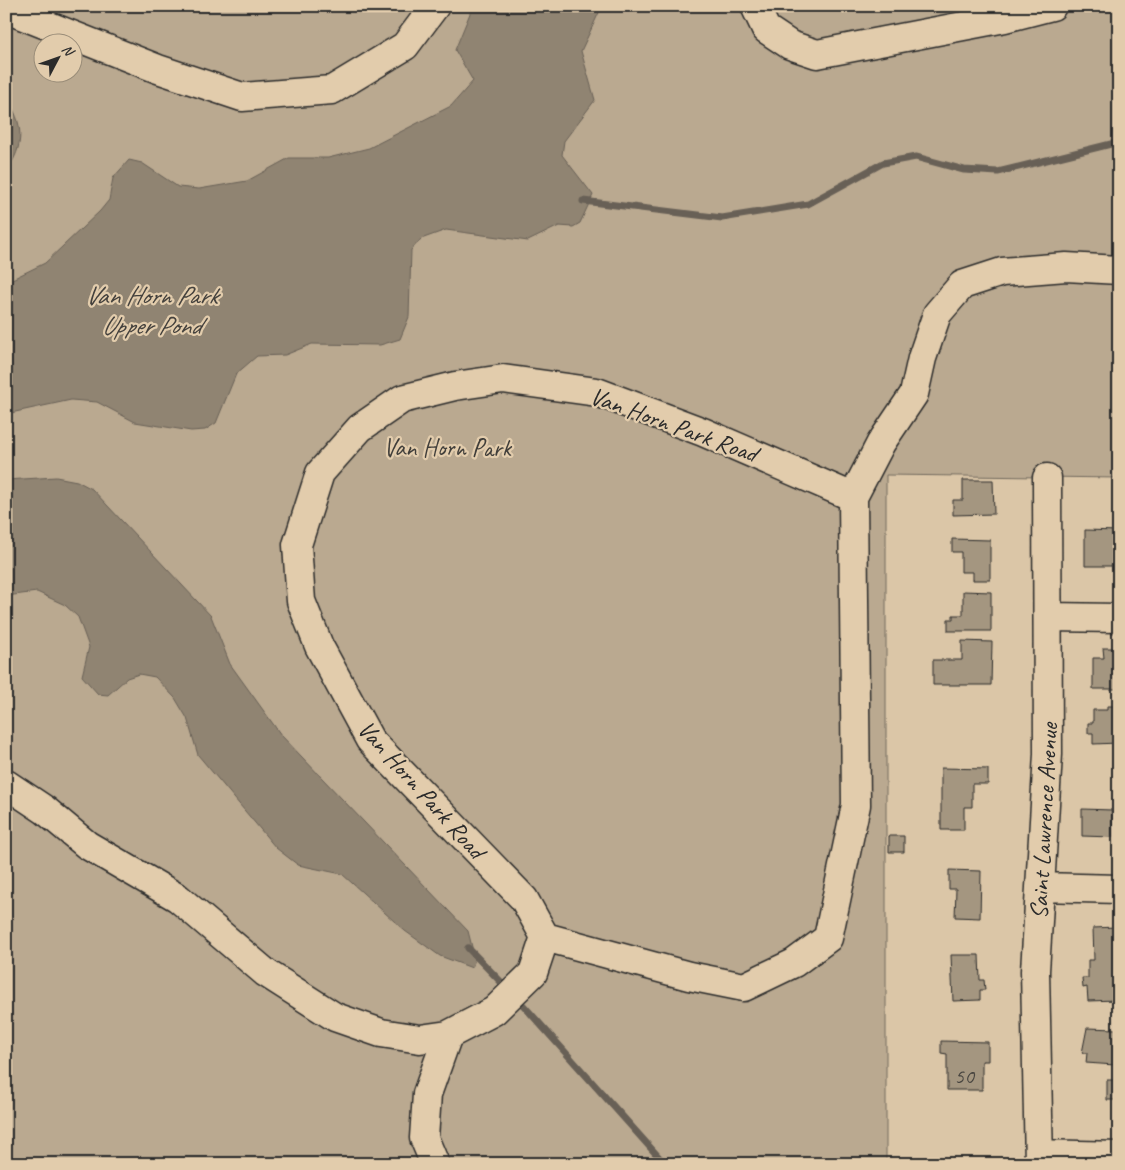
<svg xmlns="http://www.w3.org/2000/svg" width="1125" height="1170" font-family="Caveat,sans-serif">
<style>
.green{fill:#baa990;stroke:#726a5e;fill-rule:evenodd}
.water{fill:#908472;stroke:#686056}
.lines{fill:none;stroke-linecap:round;stroke-linejoin:round}
.stream{stroke:#686056;stroke-width:7}
.building{fill:#a49680;stroke:#2b2b2b}
.minor-casing{stroke:#2b2b2b;stroke-width:31}
.minor{stroke:#e2ccac;stroke-width:28}
.labels{text-anchor:middle;stroke-width:4.5;stroke-linejoin:round;paint-order:stroke}
.number-label{font-size:22px;fill:#494640}
.street-label{font-size:25px;fill:#2b2b2b;stroke:#e2ccac}
.park-label{font-size:25px;fill:#403e3a;stroke:#e2ccac}
.water-label{font-size:26px;font-style:italic;fill:#44413d;stroke:#e2ccac}
</style>
<rect width="100%" height="100%" fill="#dbc6a7"/>
<filter id="ink" filterUnits="userSpaceOnUse"><feTurbulence type="fractalNoise" baseFrequency=".02" numOctaves="2"/><feDisplacementMap in="SourceGraphic" scale="10" xChannelSelector="R" yChannelSelector="G"/><feConvolveMatrix kernelMatrix="1 2 1 2 8 2 1 2 1" color-interpolation-filters="sRGB"/></filter>
<g filter="url(#ink)">
<!-- green -->
<path class="green" d="M 6,6 L 1119,6 L 1119,478 L 886,475 L 886,1164 L 6,1164 ZM 42,42 L 72,42 L 72,72 L 42,72 Z"/>
<!-- water -->
<path class="water" d="M 473,6 L 602,6 L 581,51 L 595,100 L 564,141 L 562,155 L 593,195 L 580,223 L 573,227 L 559,226 L 528,241 L 446,230 L 421,239 L 411,250 L 409,317 L 400,339 L 380,345 L 312,344 L 285,355 L 257,356 L 236,374 L 216,423 L 205,430 L 191,431 L 135,422 L 97,402 L 71,400 L 6,414 L 6,282 L 45,263 L 100,211 L 109,200 L 113,178 L 129,160 L 142,163 L 178,187 L 199,189 L 247,181 L 289,158 L 328,158 L 369,148 L 451,106 L 473,81 L 455,50 Z
M 6,98 C 24,123 25,146 6,171 Z
M 56,477 L 77,481 L 92,489 L 211,616 L 230,664 L 281,735 L 468,931 L 475,959 L 472,968 L 440,956 L 405,931 L 342,874 L 298,865 L 276,848 L 198,755 L 187,718 L 175,698 L 155,677 L 139,674 L 127,678 L 108,695 L 98,694 L 82,676 L 89,647 L 78,617 L 65,605 L 37,592 L 6,596 L 6,480 Z"/>
<g class="lines">
<!-- stream -->
<path class="stream" d="M 583,201 L 722,218 L 808,204 L 883,163 L 916,157 L 964,170 L 998,172 L 1119,142
M 468,948 L 501,982
M 524,1006 L 665,1164"/>
</g>
<!-- building -->
<path class="building" d="M 963,480 L 993,480 L 994,514 L 953,515 L 953,500 L 963,500 Z
M 1085,530 L 1118,531 L 1118,566 L 1085,566 Z
M 952,539 L 990,540 L 990,580 L 973,580 L 973,572 L 961,572 L 961,552 L 952,552 Z
M 963,591 L 991,592 L 991,631 L 948,631 L 948,619 L 953,619 L 953,615 L 963,615 Z
M 962,641 L 992,642 L 991,685 L 933,685 L 933,660 L 962,660 Z
M 1103,648 L 1119,648 L 1119,689 L 1093,689 L 1093,658 L 1104,658 Z
M 1107,706 L 1119,706 L 1119,743 L 1093,744 L 1093,733 L 1088,733 L 1088,723 L 1093,723 L 1093,710 L 1107,710 Z
M 941,768 L 988,769 L 988,784 L 972,784 L 972,807 L 964,807 L 964,830 L 941,830 Z
M 1082,809 L 1112,810 L 1112,837 L 1082,836 Z
M 889,836 L 904,836 L 904,852 L 889,852 Z
M 949,870 L 981,871 L 980,918 L 955,917 L 956,889 L 949,889 Z
M 1116,927 L 1119,951 L 1119,965 L 1116,965 L 1117,1000 L 1088,1001 L 1087,987 L 1083,988 L 1082,978 L 1088,978 L 1088,960 L 1094,960 L 1093,928 Z
M 951,955 L 979,955 L 980,980 L 984,980 L 985,990 L 980,990 L 980,1000 L 953,1001 Z
M 1087,1028 L 1116,1029 L 1115,1065 L 1086,1063 L 1087,1053 L 1082,1053 Z
M 941,1041 L 988,1042 L 988,1061 L 982,1061 L 982,1090 L 947,1090 L 947,1054 L 941,1053 Z
M 1107,1080 L 1119,1080 L 1119,1109 L 1116,1109 L 1117,1100 L 1107,1100 Z"/>
<g class="lines">
<!-- minor casing -->
<g class="minor-casing">
<path id="minor" d="M 755,6 L 766,29 L 790,45 L 817,54 L 1005,18 L 1052,6
M 6,9 L 158,69 L 242,97 L 332,90 L 405,46 L 435,6
M 1048,617 L 1119,618
M 6,784 L 45,810 L 87,845 L 178,898 L 266,973 L 335,1017 L 381,1033 L 420,1039 L 448,1035 L 494,1011 L 533,973 L 545,937 L 689,976 L 744,987 L 794,963 L 828,938 L 856,805 L 853,497 L 881,443 L 914,394 L 922,358 L 937,314 L 962,285 L 1002,272 L 1066,267 L 1119,270
M 1040,887 L 1119,889
M 545,937 L 524,899 L 370,740 L 319,646 L 301,601 L 297,545 L 320,473 L 360,428 L 402,399 L 455,386 L 503,379 L 597,392 L 703,432 L 853,497
M 1039,1154 L 1119,1156
M 435,1164 L 424,1138 L 427,1094 L 448,1035
M 1039,1164 L 1035,971 L 1048,754 L 1047,478"/>
</g>
<!-- minor -->
<use href="#minor" class="minor"/>
</g>
</g>
<g class="labels">
<!-- number labels -->
<g class="number-label">
<text x="964" y="1083">50</text>
</g>
<!-- street labels -->
<g class="street-label">
<text transform="translate(674 424) rotate(20)" y="9">Van Horn Park Road</text>
<text transform="translate(422 789) rotate(48)" y="9">Van Horn Park Road</text>
<text transform="translate(1043 821) rotate(-87)" y="9">Saint Lawrence Avenue</text>
</g>
<!-- park labels -->
<g class="park-label">
<text x="447" y="456">Van Horn Park</text>
</g>
<!-- water labels -->
<g class="water-label">
<text x="151" y="304">Van Horn Park<tspan x="151" dy="30">Upper Pond</tspan></text>
</g>
</g>
<!-- margin -->
<rect width="1125" height="1170" fill="none" stroke="#e2ccac" stroke-width="25"/>
<rect x="12" y="12" width="1100" height="1145" fill="none" stroke="#2b2b2b" stroke-width="2" filter="url(#ink)"/>
<!-- north arrow -->
<g transform="translate(58 58) rotate(49)"><circle r="24" fill="#e2ccac" stroke="#998c78"/>
<path d="M0-4L9 19L0 12L-9 19Z" fill="#2b2b2b"/>
<text y="-8" font-size="14" font-weight="bold" text-anchor="middle" fill="#2b2b2b">N</text>
</g>
</svg>
